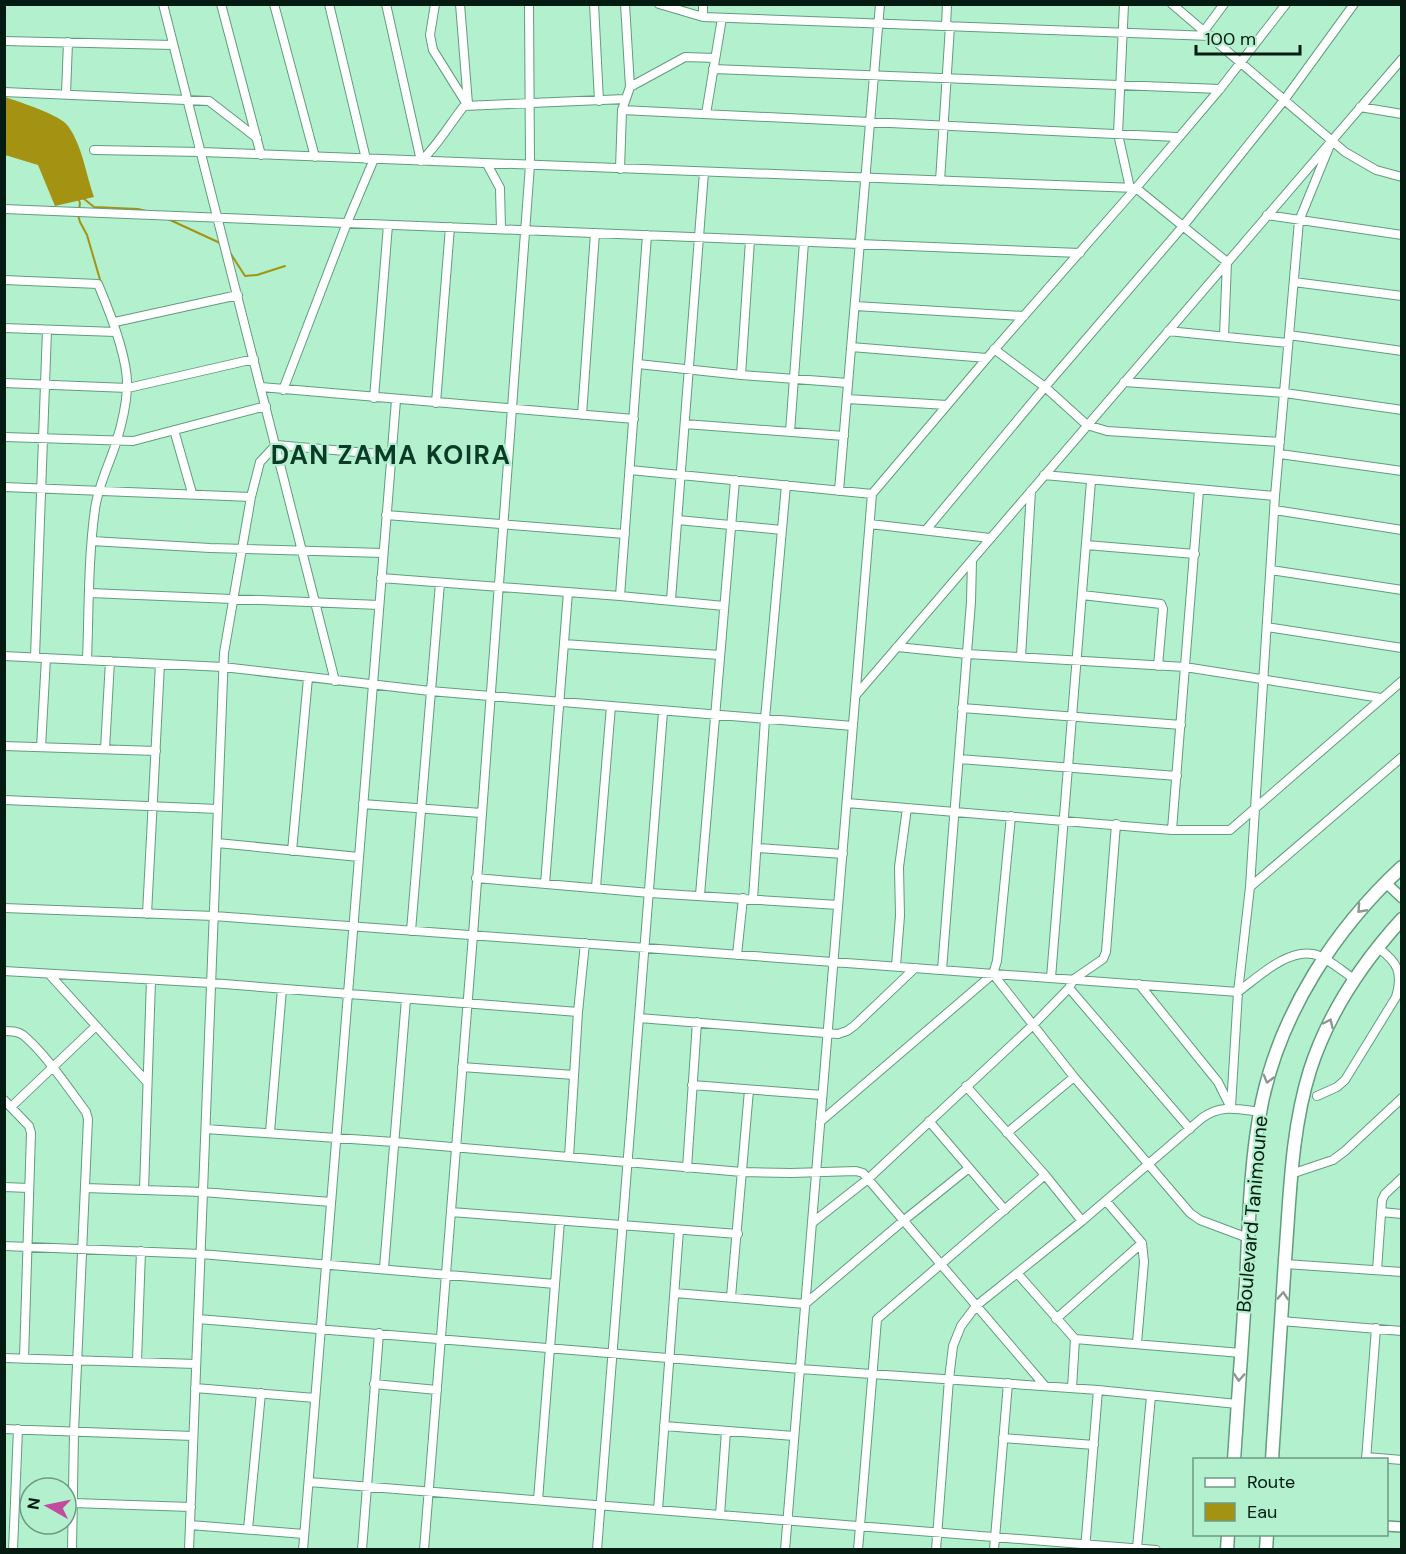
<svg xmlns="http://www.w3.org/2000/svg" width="1406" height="1554" font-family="'DM Sans',sans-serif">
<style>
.water{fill:#a49313}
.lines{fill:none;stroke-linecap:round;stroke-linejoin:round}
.stream{stroke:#a49313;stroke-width:2}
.minor-casing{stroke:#619d7e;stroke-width:10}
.tertiary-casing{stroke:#619d7e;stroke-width:12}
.primary-casing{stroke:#619d7e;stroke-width:15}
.minor{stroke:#fff;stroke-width:8}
.tertiary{stroke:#fff;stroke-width:9}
.primary{stroke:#fff;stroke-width:12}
.oneway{stroke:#8e9893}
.labels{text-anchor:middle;stroke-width:4.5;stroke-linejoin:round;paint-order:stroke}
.street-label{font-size:20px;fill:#031b10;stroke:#b2f0ce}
.district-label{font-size:26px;font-weight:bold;letter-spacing:1.5px;fill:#0b3b27;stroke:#b2f0ce}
</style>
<rect width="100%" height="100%" fill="#b2f0ce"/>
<!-- water -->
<path class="water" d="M 5,97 C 19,102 61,115 68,126 C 82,145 86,174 94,197 L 55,206 L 38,165 L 5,155 Z"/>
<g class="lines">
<!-- stream -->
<path class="stream" d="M 78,198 L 80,203 L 79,210
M 83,198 L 94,207 L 138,209 L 146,211
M 78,215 L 80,222 L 87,235 L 101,283
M 168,219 L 220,243
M 229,251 L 245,276 L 257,275 L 285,266"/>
<!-- minor casing -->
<g class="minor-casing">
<path id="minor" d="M 163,4 L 335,681
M 221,4 L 261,155
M 274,4 L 315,157
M 329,4 L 366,159
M 386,4 L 421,161
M 435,4 L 430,35 L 433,50 L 468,106
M 460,4 L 468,104
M 594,4 L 599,101
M 659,4 L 703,17 L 1211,36
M 1124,4 L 1118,134 L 1130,188
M 1172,4 L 1345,152 L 1376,170 L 1402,177
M 703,17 L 703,4
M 946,26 L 947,4
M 1204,31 L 1224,4
M 4,41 L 173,45
M 713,69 L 1220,89
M 630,87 L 685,57 L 715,58
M 4,92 L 209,101 L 257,138
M 66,94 L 68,42
M 1360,107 L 1402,114
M 622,110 L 1177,137
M 706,114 L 722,18
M 94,150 L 201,152 L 1136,188 L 1227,262 L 1224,336
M 421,161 C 438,145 449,125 464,106 L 625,99
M 487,164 L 500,188 L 501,229
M 620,169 L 622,110 L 630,87 L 625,4
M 940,181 L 950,26
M 4,209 L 1080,253
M 1267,215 L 1402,235
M 4,280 L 98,284 C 109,310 129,361 127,389 C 126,406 121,427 116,443 C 109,465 98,486 95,509 C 88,559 89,610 87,660
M 1294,282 L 1402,296
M 855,306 L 1024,316
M 115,322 L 238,295
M 4,328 L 116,332
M 1168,331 L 1288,343
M 1289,335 L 1402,351
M 851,347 L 987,358
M 994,349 L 1045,387 L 1087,425 L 1107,431 L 1280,442
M 638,364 L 741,375 L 848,383
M 741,375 L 750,240
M 1124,382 L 1285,393 L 1402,410
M 4,383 L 128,388 L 254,359
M 261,387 L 634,419
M 283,390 L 347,223 L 374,159
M 374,398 L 388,225
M 847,399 L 947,405
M 436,403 L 450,227
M 582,415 L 595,233
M 685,424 L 844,436
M 174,430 L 192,493
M 790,432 L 804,242
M 4,437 L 133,441 L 266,406
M 1280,454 L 1402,471
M 630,470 L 872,494
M 1044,475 L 1275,496
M 4,487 L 251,497
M 839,491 L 880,4
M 1275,510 L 1402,530
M 386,515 L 625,534
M 678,520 L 782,530
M 870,524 L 990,538
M 926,530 L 1045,387 L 1184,225 L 1285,99 L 1354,4
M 92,541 L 210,548 L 383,553
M 1086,545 L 1195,554
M 1271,570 L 1402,590
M 381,578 L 620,596 L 724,606
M 90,593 L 379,605
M 1082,595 L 1161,604 L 1163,609 L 1158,666
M 620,596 L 647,235
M 671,600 L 704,172
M 1267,627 L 1402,648
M 564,644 L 720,655
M 897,647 L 967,654 L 1185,667 L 1381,698
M 4,656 L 223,667 L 430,691 L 853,726
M 35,657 L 47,330
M 1021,657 L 1031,491
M 856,695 L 1402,59
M 962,708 L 1181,725
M 4,746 L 156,751
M 41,747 L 46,658
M 105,749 L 110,661
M 959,759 L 1177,776
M 4,800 L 218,809
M 847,803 L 1172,830 L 1230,830 L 1402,681
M 363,804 L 481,813
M 1172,830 L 1199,490
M 217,843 L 359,857
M 757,848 L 843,854
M 292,851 L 308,678
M 476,878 L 650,893 L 838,905
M 545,884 L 568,592
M 596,887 L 611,706
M 1250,887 L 1402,757
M 700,895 L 735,480
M 753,899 L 765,719 L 786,485
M 4,908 L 214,916 L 1238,992 C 1258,977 1287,949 1313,954 C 1327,957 1342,971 1354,979
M 147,914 L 160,664
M 411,931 L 440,583
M 737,955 L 743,898
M 896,966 L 900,916 L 899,867 L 907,808
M 942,970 L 971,602 L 972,560
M 4,971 L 211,983 L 578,1012
M 993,974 L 1074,1077 L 1190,1213 L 1200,1220 L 1248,1238
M 50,975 L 147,1082
M 1051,978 L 1091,481
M 1139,984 L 1218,1082 L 1230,1106
M 1069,988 L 1190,1129
M 639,1018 L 838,1034 L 847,1031 L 854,1026 L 915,968
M 4,1031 C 11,1031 17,1031 23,1035 C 45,1053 69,1089 86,1112 L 88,1119 L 74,1432 L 72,1550
M 462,1067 L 574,1075
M 692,1085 L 822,1095
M 966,1086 L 1045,1175 L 1082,1221
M 1317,1096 L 1337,1087 L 1345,1080 L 1396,997 C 1403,973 1398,962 1378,948
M 4,1100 L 29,1126 L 31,1133 L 24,1359
M 11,1107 L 96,1026
M 1231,1107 L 1238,992 L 1250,887 L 1275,496 L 1299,221 L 1332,140
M 929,1121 L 1005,1210
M 820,1122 L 993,974 L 997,961 L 1011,816
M 206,1129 L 394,1142 L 742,1172 L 791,1173 L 856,1171 L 863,1173 L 868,1179 L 1045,1386
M 270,1132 L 282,989
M 1007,1133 L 1074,1077
M 569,1157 L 578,1012 L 585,943
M 687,1168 L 697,1022
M 1291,1174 L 1333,1160 L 1345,1151 L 1402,1098
M 4,1187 L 29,1188
M 85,1188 L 203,1192 L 331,1202
M 144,1190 L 151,980
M 1106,1201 L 1142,1243 L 1144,1262 L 1137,1343
M 451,1212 L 738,1234
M 1381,1212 L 1402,1214
M 812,1223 L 868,1179 L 1033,1025 L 1069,988 L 1074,979 L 1103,959 L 1106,952 L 1116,824
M 4,1246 L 201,1254 L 555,1284
M 1285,1264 L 1402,1272
M 384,1268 L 406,999
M 1377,1270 L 1382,1200 L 1385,1194 L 1402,1178
M 1017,1273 L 1075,1339 L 1072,1388
M 675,1293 L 805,1304 L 903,1221 L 969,1168
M 731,1297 L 749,1090
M 198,1319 L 800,1369 L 1098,1390 L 1237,1404
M 1056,1319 L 1142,1243
M 1281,1321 L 1402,1331
M 1075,1339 L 1241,1353
M 4,1358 L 196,1364
M 137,1361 L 141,1251
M 374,1384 L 437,1390
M 195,1388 L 315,1398
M 664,1426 L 794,1436
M 4,1429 L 193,1436
M 1003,1438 L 1094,1445
M 1366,1457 L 1402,1460
M 1366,1460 L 1376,1328
M 309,1482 L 1156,1550
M 538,1500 L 560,1221
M 73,1503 L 191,1507
M 658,1510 L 679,1230
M 720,1515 L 726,1431
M 190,1525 L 304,1534
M 248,1529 L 261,1393
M 1137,1548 L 1151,1396
M 13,1550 L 18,1429
M 189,1550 L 224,653 L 251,497 L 260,462 L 276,445 L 391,455
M 303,1550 L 396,400
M 362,1550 L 379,1333
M 424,1550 L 473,935 L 530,165 L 529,4
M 597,1550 L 663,712
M 785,1550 L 872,494 L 987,358 L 1136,188 L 1220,89 L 1286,4
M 858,1550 L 877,1319 L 1045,1175
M 936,1550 L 949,1379 L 953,1346 L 961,1326 L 976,1306 L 1082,1221 L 1202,1118 C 1222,1104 1238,1109 1261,1112
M 994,1550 L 1008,1383
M 1085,1550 L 1098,1390"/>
</g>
<!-- tertiary casing -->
<g class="tertiary-casing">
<path id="tertiary" d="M 1385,882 L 1402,898
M 1386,1526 L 1402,1527"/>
</g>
<!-- primary casing -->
<g class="primary-casing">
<path id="primary" d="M 1234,1460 C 1238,1401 1242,1342 1246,1283 C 1249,1222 1250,1161 1262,1102 C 1281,1012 1335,929 1402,867
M 1272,1460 C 1276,1393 1281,1326 1285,1260 C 1290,1196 1291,1131 1310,1070 C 1328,1014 1362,963 1402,919
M 1227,1550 L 1228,1534
M 1266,1550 L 1267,1534"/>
</g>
<!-- minor -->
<use href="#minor" class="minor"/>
<!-- tertiary -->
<use href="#tertiary" class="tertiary"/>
<!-- primary -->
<use href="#primary" class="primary"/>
</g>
<!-- one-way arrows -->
<defs><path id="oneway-chevron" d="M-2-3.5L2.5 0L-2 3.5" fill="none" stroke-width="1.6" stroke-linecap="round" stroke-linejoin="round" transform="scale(1.5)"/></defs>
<g class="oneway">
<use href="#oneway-chevron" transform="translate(1361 909) rotate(132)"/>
<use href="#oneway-chevron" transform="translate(1329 1023) rotate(-65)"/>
<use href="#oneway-chevron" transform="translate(1268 1079) rotate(105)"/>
<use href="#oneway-chevron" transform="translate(1283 1296) rotate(-86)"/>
<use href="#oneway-chevron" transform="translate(1239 1377) rotate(94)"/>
</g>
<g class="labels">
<!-- street labels -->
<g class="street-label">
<text transform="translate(1252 1214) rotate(-85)" y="7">Boulevard Tanimoune</text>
</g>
<!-- district labels -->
<g class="district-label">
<text x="391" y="464">DAN ZAMA KOIRA</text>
</g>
</g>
<!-- border -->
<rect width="1406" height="1554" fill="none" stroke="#031b10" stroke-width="12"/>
<!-- legend -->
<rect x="1193" y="1458" width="195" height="78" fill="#b2f0ce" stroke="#6c9b82" stroke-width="1.5"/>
<rect x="1205" y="1478" width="30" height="9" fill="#ffffff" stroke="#6c9b82" stroke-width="1.5"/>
<text x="1247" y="1488" font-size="18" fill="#031b10">Route</text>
<rect x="1205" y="1503" width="30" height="18" fill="#a49313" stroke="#6c9b82" stroke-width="1.5"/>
<text x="1247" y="1518" font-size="18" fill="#031b10">Eau</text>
<!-- north arrow -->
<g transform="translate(48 1506) rotate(279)"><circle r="28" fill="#b2f0ce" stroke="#6c9b82" stroke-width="1.5"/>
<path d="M0-4.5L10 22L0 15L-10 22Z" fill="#c24a9f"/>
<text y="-9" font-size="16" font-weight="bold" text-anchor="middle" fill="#031b10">N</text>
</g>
<!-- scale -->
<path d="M1196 45v9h104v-9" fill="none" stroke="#031b10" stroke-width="3"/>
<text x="1205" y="45" font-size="18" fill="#031b10" stroke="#b2f0ce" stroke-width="4.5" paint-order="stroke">100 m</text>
</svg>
